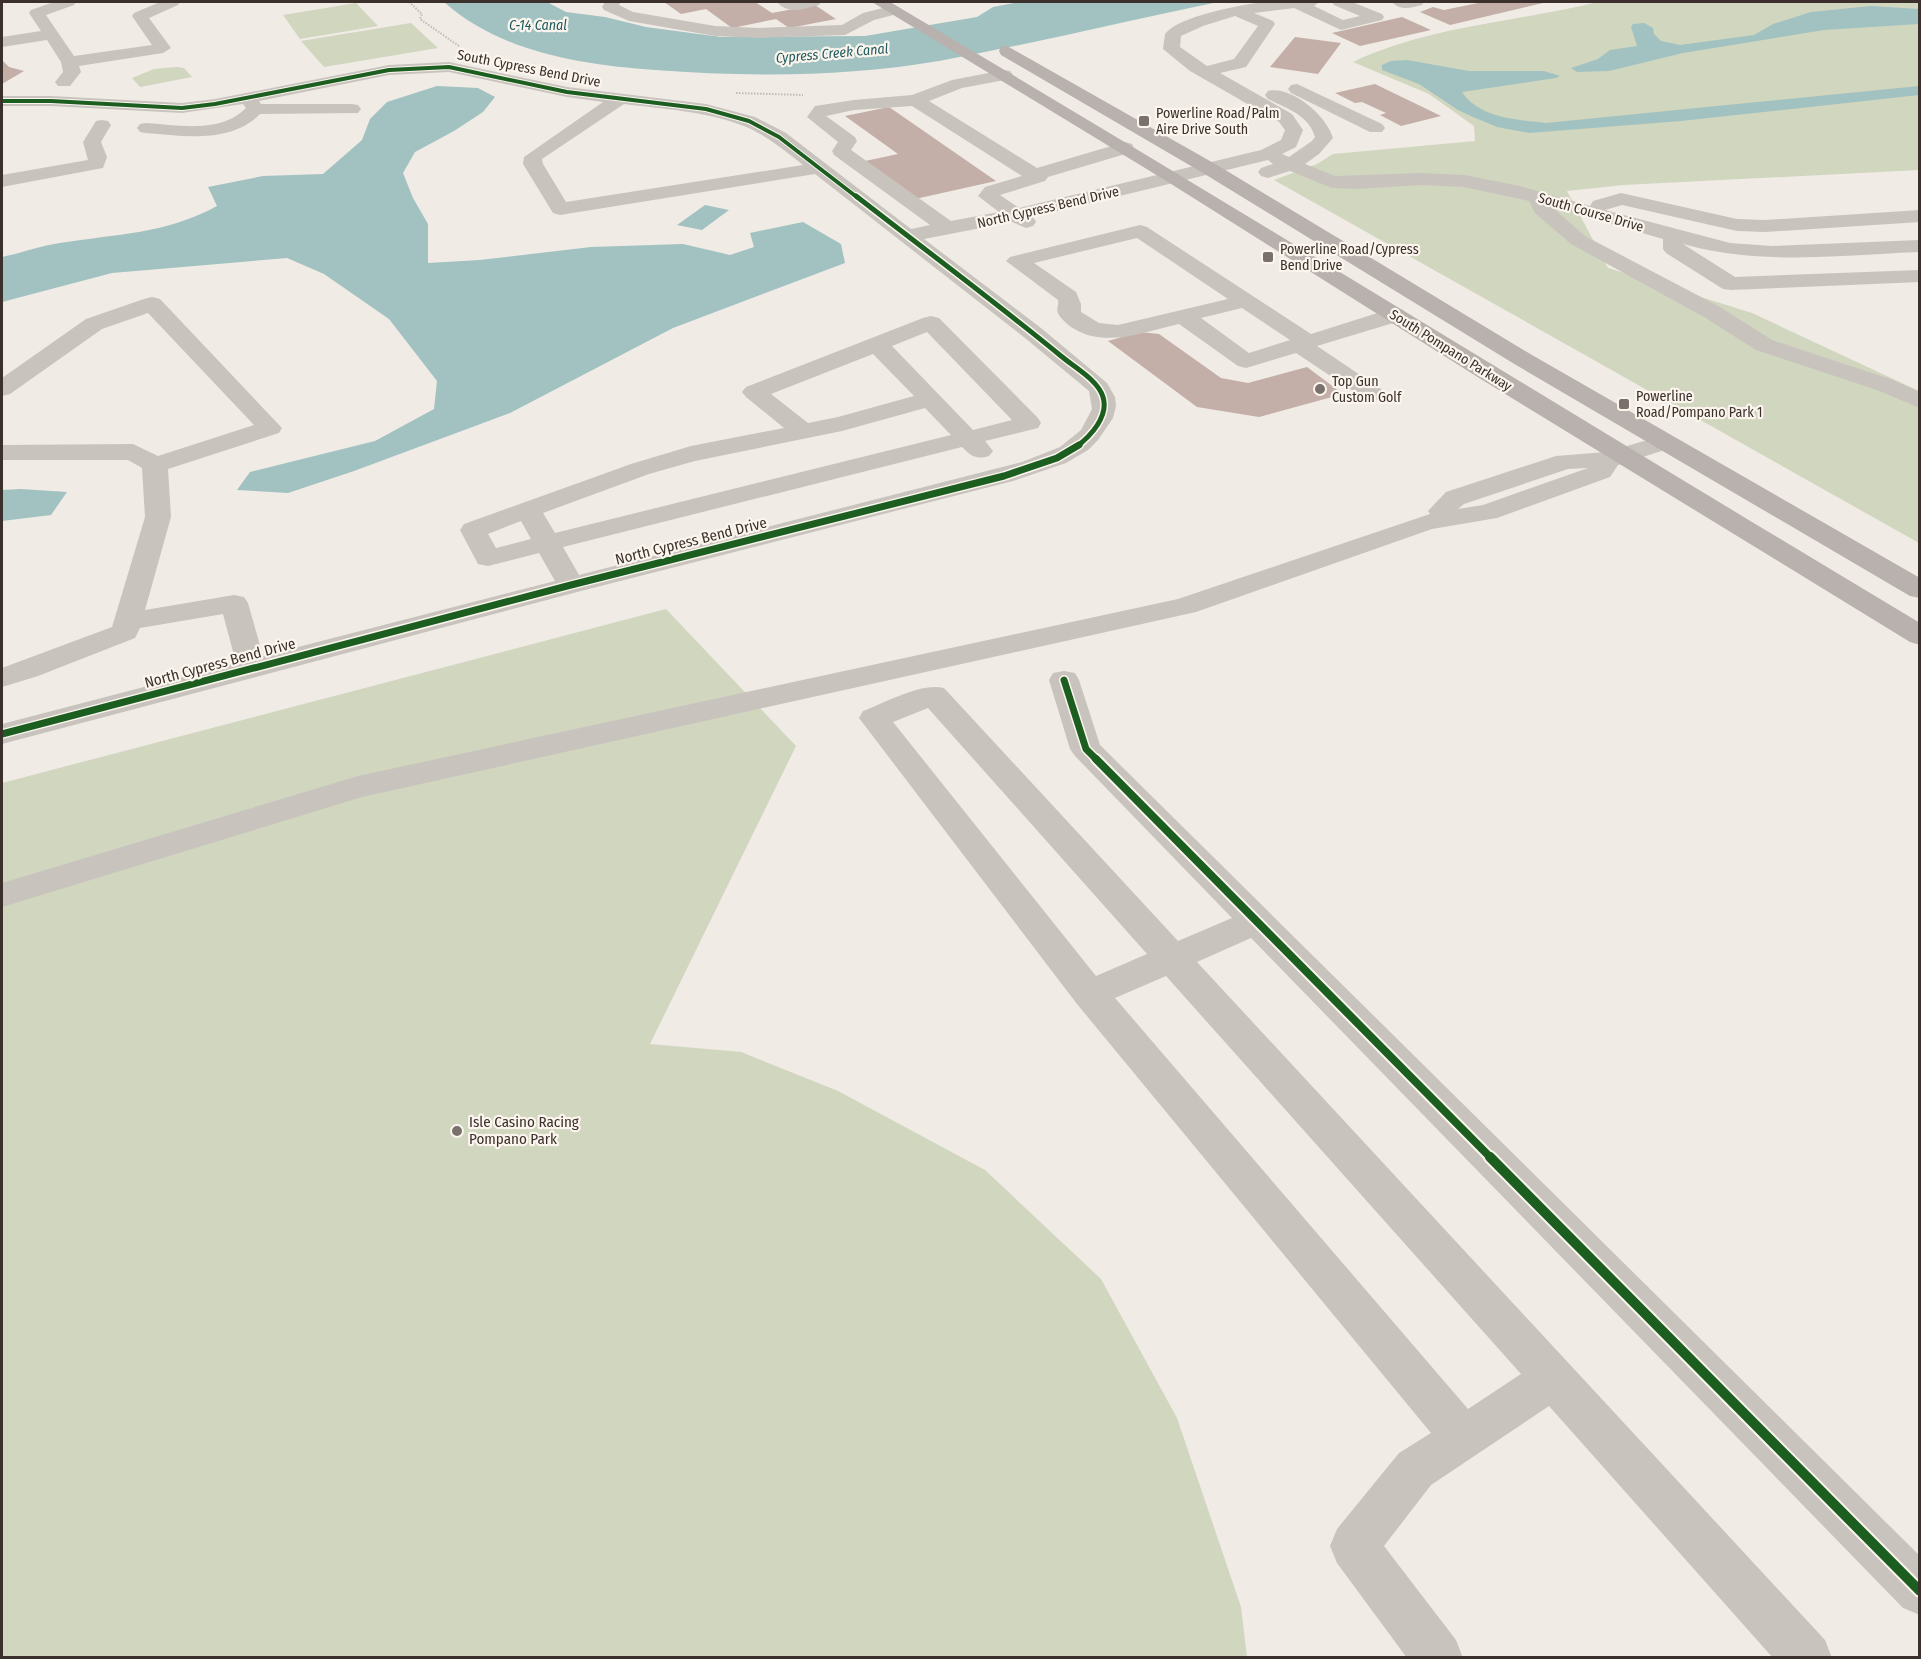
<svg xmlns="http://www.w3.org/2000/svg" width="1921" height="1659" font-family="'Fira Sans Condensed',sans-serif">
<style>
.green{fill:#d1d6bf}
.water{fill:#a1c2c1}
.building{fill:#c3afa7}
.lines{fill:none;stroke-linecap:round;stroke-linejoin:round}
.path{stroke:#c2bbb6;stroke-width:2;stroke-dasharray:1.5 1.5;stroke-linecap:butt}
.minor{fill:#c9c3be;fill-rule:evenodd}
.major{fill:#b8b1ad;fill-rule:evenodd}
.cycleway-far4-casing{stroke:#fbf5ee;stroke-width:6}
.cycleway-far3-casing{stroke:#fbf5ee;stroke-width:8}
.cycleway-far2-casing{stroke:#fbf5ee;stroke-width:10}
.cycleway-far1-casing{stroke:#fbf5ee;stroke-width:12}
.cycleway-casing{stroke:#fbf5ee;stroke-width:14}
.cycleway-far4{stroke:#1b5e20;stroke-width:4}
.cycleway-far3{stroke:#1b5e20;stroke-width:5}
.cycleway-far2{stroke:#1b5e20;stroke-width:7}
.cycleway-far1{stroke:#1b5e20;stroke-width:8}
.cycleway{stroke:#1b5e20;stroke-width:10}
.poi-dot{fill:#7a716c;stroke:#fbf5ee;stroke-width:2}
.labels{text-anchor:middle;stroke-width:4.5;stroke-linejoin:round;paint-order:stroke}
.far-water-label{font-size:14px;font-style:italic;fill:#1f5a5e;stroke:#fbf5ee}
.far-street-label{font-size:14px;fill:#3b302b;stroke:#fbf5ee}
.far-poi-label{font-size:14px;fill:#3b302b;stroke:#fbf5ee;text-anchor:start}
.street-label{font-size:15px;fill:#3b302b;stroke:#fbf5ee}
.poi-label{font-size:15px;fill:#3b302b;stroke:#fbf5ee;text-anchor:start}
</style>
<rect width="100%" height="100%" fill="#f0ebe5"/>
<!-- green -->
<path class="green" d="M 1598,2 L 1919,2 L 1919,170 L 1623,185 L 1567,191 L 1608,268 L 1752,313 L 1919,391 L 1919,543 L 1274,180 L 1317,164 L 1333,154 L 1475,141 L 1474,126 L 1429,94 L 1353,62 C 1429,26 1517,22 1598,2 Z
M 356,3 L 378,26 L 300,39 L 283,15 Z
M 411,23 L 438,48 L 324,67 L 301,41 Z
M 176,67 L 184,68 L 192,77 L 140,87 L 132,78 L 154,69 Z
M 666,609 L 796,746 L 650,1044 L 741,1052 L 838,1091 L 985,1170 L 1101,1279 L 1177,1418 L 1241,1607 L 1247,1657 L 2,1658 L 2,783 Z"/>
<!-- water -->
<path class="water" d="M 444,2 L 547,2 L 566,12 L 605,17 L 646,27 L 721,37 L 865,36 L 977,17 L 993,7 L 1019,2 L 1218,2 C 1125,21 1032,44 939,61 C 845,77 749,77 655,70 C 581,65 500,52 444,2 Z
M 1871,6 L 1919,9 L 1919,24 L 1824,30 L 1683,53 L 1609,71 L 1577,72 L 1571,68 L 1598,59 L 1610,50 L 1637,46 L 1631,27 L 1633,24 L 1644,23 L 1653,28 L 1654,34 L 1661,41 L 1680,45 L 1754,35 L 1773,24 L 1811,12 Z
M 1407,60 L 1469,71 L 1544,71 L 1560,76 L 1556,78 L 1462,92 C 1479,118 1518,120 1546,123 L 1919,86 L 1919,95 L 1681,121 L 1529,133 L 1497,127 L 1473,117 L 1458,110 L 1419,84 L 1382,70 L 1382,65 L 1391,61 Z
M 437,86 L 478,88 L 495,97 L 483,112 L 454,131 L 415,152 L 403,173 L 413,198 L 428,224 L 428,263 L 480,260 L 591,247 L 683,244 L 730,255 L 754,247 L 750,233 L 803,222 L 841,244 L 845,263 L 673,328 L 510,413 L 354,471 L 288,493 L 237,490 L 250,472 L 375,441 L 434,409 L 437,381 L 389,319 L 324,274 L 287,258 L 112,273 L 2,302 L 2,257 C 21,253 40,246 60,243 C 116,234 166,234 217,206 L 208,187 L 263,176 L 323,174 L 362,140 L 370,119 L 387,102 Z
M 705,205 L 729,210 L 702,230 L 677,225 Z
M 21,489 L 67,492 L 51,515 L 2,521 L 2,490 Z"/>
<!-- building -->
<path class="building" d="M 664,2 L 755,2 L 772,13 L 815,5 L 836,19 L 789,28 L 776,19 L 732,28 L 706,9 L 681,14 Z
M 1483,2 L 1547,2 L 1450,25 L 1420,12 L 1433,7 L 1444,10 Z
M 1402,17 L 1431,30 L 1360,46 L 1332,33 Z
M 1295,37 L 1341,43 L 1318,74 L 1270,67 Z
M 2,60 L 9,67 L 24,71 L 2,84 Z
M 1375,84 L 1441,116 L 1401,126 L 1380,115 L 1386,113 L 1362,102 L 1355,103 L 1335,93 Z
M 889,107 L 996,181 L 915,199 L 865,161 L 898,154 L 845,116 Z
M 1140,332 L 1159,334 L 1221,378 L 1248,383 L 1307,367 L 1343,394 L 1259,417 L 1197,407 L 1108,341 Z"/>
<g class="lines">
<!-- path -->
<path class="path" d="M 409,2 L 422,14 L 420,19 L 459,46
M 736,93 L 803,95"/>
<!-- minor -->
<path class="minor" d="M 54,2 L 76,2 L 74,5 L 46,15 L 74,56 L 152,45 L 132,16 L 134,13 L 160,2 L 180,2 L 178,5 L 149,18 L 171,48 L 163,53 L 79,66 L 81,72 L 70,86 L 58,86 L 55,82 L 63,72 L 61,62 L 47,40 L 2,47 L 2,37 L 41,31 L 29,13 L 31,10 Z
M 605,2 L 621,2 L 619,5 L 633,12 L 715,26 L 758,28 L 842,25 L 863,13 L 895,5 L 903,10 L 901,13 L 874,20 L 845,35 L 758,38 L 715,36 L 629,21 L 604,10 L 602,7 Z
M 777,2 L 821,2 L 819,5 C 804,9 788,15 777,2 Z
M 1263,2 L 1319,2 L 1314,6 L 1343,20 L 1360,16 L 1334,5 L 1332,2 L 1352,2 L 1382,14 L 1384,17 L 1382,20 L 1341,30 L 1294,8 L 1254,13 L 1273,21 L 1275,24 L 1246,67 L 1220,73 L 1292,114 L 1303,130 L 1296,147 L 1282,154 L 1289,157 L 1312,141 L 1315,137 C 1309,115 1286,108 1268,99 L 1265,95 L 1268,91 C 1291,85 1327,116 1333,138 L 1319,154 L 1305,164 L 1335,176 L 1420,173 L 1464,175 L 1520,186 L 1590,206 L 1593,201 L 1621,193 L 1737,219 L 1765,220 L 1920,210 L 1920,222 L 1765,232 L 1737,231 L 1622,205 L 1605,210 L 1730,243 L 1772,246 L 1920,240 L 1920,252 C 1841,255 1761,266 1683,244 L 1735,277 L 1920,270 L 1920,282 L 1731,290 L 1723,289 L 1666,253 L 1663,249 L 1663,239 L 1552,207 L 1585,236 L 1720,307 L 1772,340 L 1893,380 L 1920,392 L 1920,408 L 1877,390 L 1756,350 L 1704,317 L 1571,244 L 1535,213 L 1529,201 L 1464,187 L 1420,185 L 1357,189 L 1332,188 L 1290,171 L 1268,178 L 1261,176 L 1258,172 L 1261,168 L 1273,164 L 1268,160 L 1033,217 L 1036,222 L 1033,226 L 1026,228 L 1012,222 L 924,239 L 1041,328 L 1107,383 L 1115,397 L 1116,406 L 1113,418 L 1098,440 L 1088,450 L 1066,463 L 1013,481 L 581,591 L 2,744 L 2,724 L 236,663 L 223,614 L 140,628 L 135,638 L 38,676 L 2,687 L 2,668 L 112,627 L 145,517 L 142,468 L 128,460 L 2,460 L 2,445 L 133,444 L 158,456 L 254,425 L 148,313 L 102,329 L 10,394 L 2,396 L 2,378 L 86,319 L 144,299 L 152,297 L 160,299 L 282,428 L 279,433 L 168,469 L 171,517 L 145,610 L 234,595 L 244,597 L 248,603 L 263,656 L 555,581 L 539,553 L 488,566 L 478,564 L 460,530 L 464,524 L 631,464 L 691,446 L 784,428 L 746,397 L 742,392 L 746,387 L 923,318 L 931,316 L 939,318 L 1038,418 L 1041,423 L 1038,428 L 985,441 L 993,451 L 989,456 C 976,460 971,456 962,447 L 563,547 L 579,575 L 1022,462 L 1060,447 L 1081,430 L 1092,409 L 1089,391 L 1025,338 L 815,174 L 560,215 L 553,213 L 523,164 L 524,157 L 603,102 L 567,97 L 449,72 L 389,75 L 259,101 L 261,104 L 352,104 L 358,105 L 361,109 L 358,113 L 260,114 C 230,144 184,136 146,133 L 140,132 L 137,128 L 140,124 L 146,123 C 179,125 220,134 246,108 L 243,104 L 182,113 L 51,106 L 2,106 L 2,96 L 51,96 L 182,103 L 215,99 L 389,65 L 449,62 L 567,87 L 706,104 L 755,117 L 786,133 L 911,229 L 930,225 L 834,155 L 832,151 L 838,142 L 807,117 L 815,106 L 854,100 L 912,95 L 952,80 L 1004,70 L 1010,71 L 1013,75 L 1010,79 L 962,88 L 929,101 L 1037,168 L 1125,142 L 1132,144 L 1134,148 L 1132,152 L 1048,177 L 1045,181 L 1000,195 L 1019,208 L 1261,150 L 1281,140 L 1285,130 L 1279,122 L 1190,71 L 1163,49 L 1165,34 C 1179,16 1240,5 1263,2 ZM 1235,16 L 1258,26 L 1234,59 L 1207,66 L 1180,47 L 1181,36 L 1203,26 ZM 624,104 C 663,109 704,111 741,125 C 764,133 784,150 803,165 L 566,202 L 543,164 L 542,159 ZM 912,106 L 1022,176 L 985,187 L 978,196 L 999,212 L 951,221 L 851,150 L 857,141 L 855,137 L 826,116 L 854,110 ZM 927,332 L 1012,420 L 973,430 L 892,346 ZM 873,354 L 914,396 L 838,417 L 808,423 L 771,394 ZM 925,408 L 951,435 L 555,533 L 543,513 L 649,474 L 695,461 L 842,431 ZM 521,521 L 531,539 L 496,548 L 488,534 Z
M 1392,2 L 1424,2 L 1422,5 C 1411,8 1400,11 1392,2 Z
M 1297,84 L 1382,124 L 1385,128 L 1382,132 L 1370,132 L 1291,93 L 1288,89 L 1291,85 Z
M 102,120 L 108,121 L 111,125 L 101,142 L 107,157 L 103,168 L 2,187 L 2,175 L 88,160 L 83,142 L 96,121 Z
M 1140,225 L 1147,227 L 1311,334 L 1387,310 L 1395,308 L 1403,310 L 1406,315 L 1403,320 L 1317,346 L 1381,389 L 1385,394 L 1381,399 L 1373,401 L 1365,399 L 1296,353 L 1246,368 L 1238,366 L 1179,324 C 1144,332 1104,349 1071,327 C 1067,324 1060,318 1058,313 C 1056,309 1059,305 1058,300 L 1006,261 L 1010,257 ZM 1137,238 L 1228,299 L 1118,325 L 1099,323 L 1081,312 L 1081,304 L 1076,292 L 1034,263 ZM 1242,308 L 1290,340 L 1249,353 L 1201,318 Z
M 1665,435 L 1674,437 L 1677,442 L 1674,447 L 1618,465 L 1610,477 L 1497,518 L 1432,529 L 1196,612 L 362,797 L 2,907 L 2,883 L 358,776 L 1178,599 L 1430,514 L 1428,511 L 1446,492 L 1556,456 L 1606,452 ZM 1588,468 L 1483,505 L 1458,509 L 1464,504 L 1568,469 Z
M 1064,671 L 1075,673 L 1079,680 L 1100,745 L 1920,1556 L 1920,1615 L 1903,1608 L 1251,938 L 1197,962 L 1825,1640 L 1832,1658 L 1773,1658 L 1549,1406 L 1431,1485 L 1384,1546 L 1456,1640 L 1463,1658 L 1407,1658 L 1337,1563 L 1330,1546 L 1337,1529 L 1399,1453 L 1431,1433 L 1077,1004 L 859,718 L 863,711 C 885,703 921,682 944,688 L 1178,941 L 1232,918 L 1075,756 L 1070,749 L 1049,680 L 1053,673 ZM 928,708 L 1147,954 L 1096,976 L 893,722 ZM 1166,976 L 1521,1374 L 1468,1409 L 1115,998 Z"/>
<!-- major -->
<path class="major" d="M 872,2 L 890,2 C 1235,206 1576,417 1920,623 L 1920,645 L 1910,642 L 1476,376 L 1168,182 Z
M 1007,46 L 1217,165 L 1532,355 L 1920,578 L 1920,598 L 1910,596 L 1516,365 L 1203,173 L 1001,55 L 999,51 L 1001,47 Z"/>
<!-- cycleway-far4 casing -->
<g class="cycleway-far4-casing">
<path id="cycleway-far4" d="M 2,101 L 51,101 L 182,108 L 215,104 L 389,70 L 449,67 L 567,92 L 706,109 L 749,121 L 779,137 L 858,198"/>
</g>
<!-- cycleway-far3 casing -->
<g class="cycleway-far3-casing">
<path id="cycleway-far3" d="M 856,196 C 924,249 994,301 1061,356 C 1074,367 1098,380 1103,397 C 1109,416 1091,436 1076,447"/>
</g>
<!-- cycleway-far2 casing -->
<g class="cycleway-far2-casing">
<path id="cycleway-far2" d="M 1064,680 L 1086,749 L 1098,761
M 2,734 L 571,585 L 1004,476 L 1057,458 L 1079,445"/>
</g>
<!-- cycleway-far1 casing -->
<g class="cycleway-far1-casing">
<path id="cycleway-far1" d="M 1096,759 L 1491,1158"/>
</g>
<!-- cycleway casing -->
<g class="cycleway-casing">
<path id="cycleway" d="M 1490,1157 L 1920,1591"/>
</g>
<!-- cycleway-far4 -->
<use href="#cycleway-far4" class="cycleway-far4"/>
<!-- cycleway-far3 -->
<use href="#cycleway-far3" class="cycleway-far3"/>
<!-- cycleway-far2 -->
<use href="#cycleway-far2" class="cycleway-far2"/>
<!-- cycleway-far1 -->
<use href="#cycleway-far1" class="cycleway-far1"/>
<!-- cycleway -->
<use href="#cycleway" class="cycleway"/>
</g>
<!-- markers -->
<g class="poi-dot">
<rect x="1138" y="115" width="12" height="12" rx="3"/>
<rect x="1262" y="251" width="12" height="12" rx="3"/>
<circle cx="1320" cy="389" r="6"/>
<rect x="1618" y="398" width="12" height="12" rx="3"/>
<circle cx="457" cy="1131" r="6"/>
</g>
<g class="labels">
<!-- far-water labels -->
<g class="far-water-label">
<text x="538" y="30">C-14 Canal</text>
<text transform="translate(832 53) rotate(-5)" y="5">Cypress Creek Canal</text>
</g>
<!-- far-street labels -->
<g class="far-street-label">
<text transform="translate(529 68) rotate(11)" y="5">South Cypress Bend Drive</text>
<text transform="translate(1048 207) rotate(-13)" y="5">North Cypress Bend Drive</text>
<text transform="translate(1591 212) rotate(16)" y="5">South Course Drive</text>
<text transform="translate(1451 350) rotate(32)" y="5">South Pompano Parkway</text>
</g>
<!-- far-poi labels -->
<g class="far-poi-label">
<text x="1156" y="118">Powerline Road/Palm<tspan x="1156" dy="16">Aire Drive South</tspan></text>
<text x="1280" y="254">Powerline Road/Cypress<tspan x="1280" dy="16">Bend Drive</tspan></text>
<text x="1332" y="386">Top Gun<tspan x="1332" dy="16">Custom Golf</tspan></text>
<text x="1636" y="401">Powerline<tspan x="1636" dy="16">Road/Pompano Park 1</tspan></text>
</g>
<!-- street labels -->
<g class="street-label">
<text transform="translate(691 541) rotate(-14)" y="5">North Cypress Bend Drive</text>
<text transform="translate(220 663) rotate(-15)" y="5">North Cypress Bend Drive</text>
</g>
<!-- poi labels -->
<g class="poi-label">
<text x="469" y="1127">Isle Casino Racing<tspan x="469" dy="17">Pompano Park</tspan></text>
</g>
</g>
<!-- border -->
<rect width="1921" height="1659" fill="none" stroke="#3b302b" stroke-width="6"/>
</svg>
